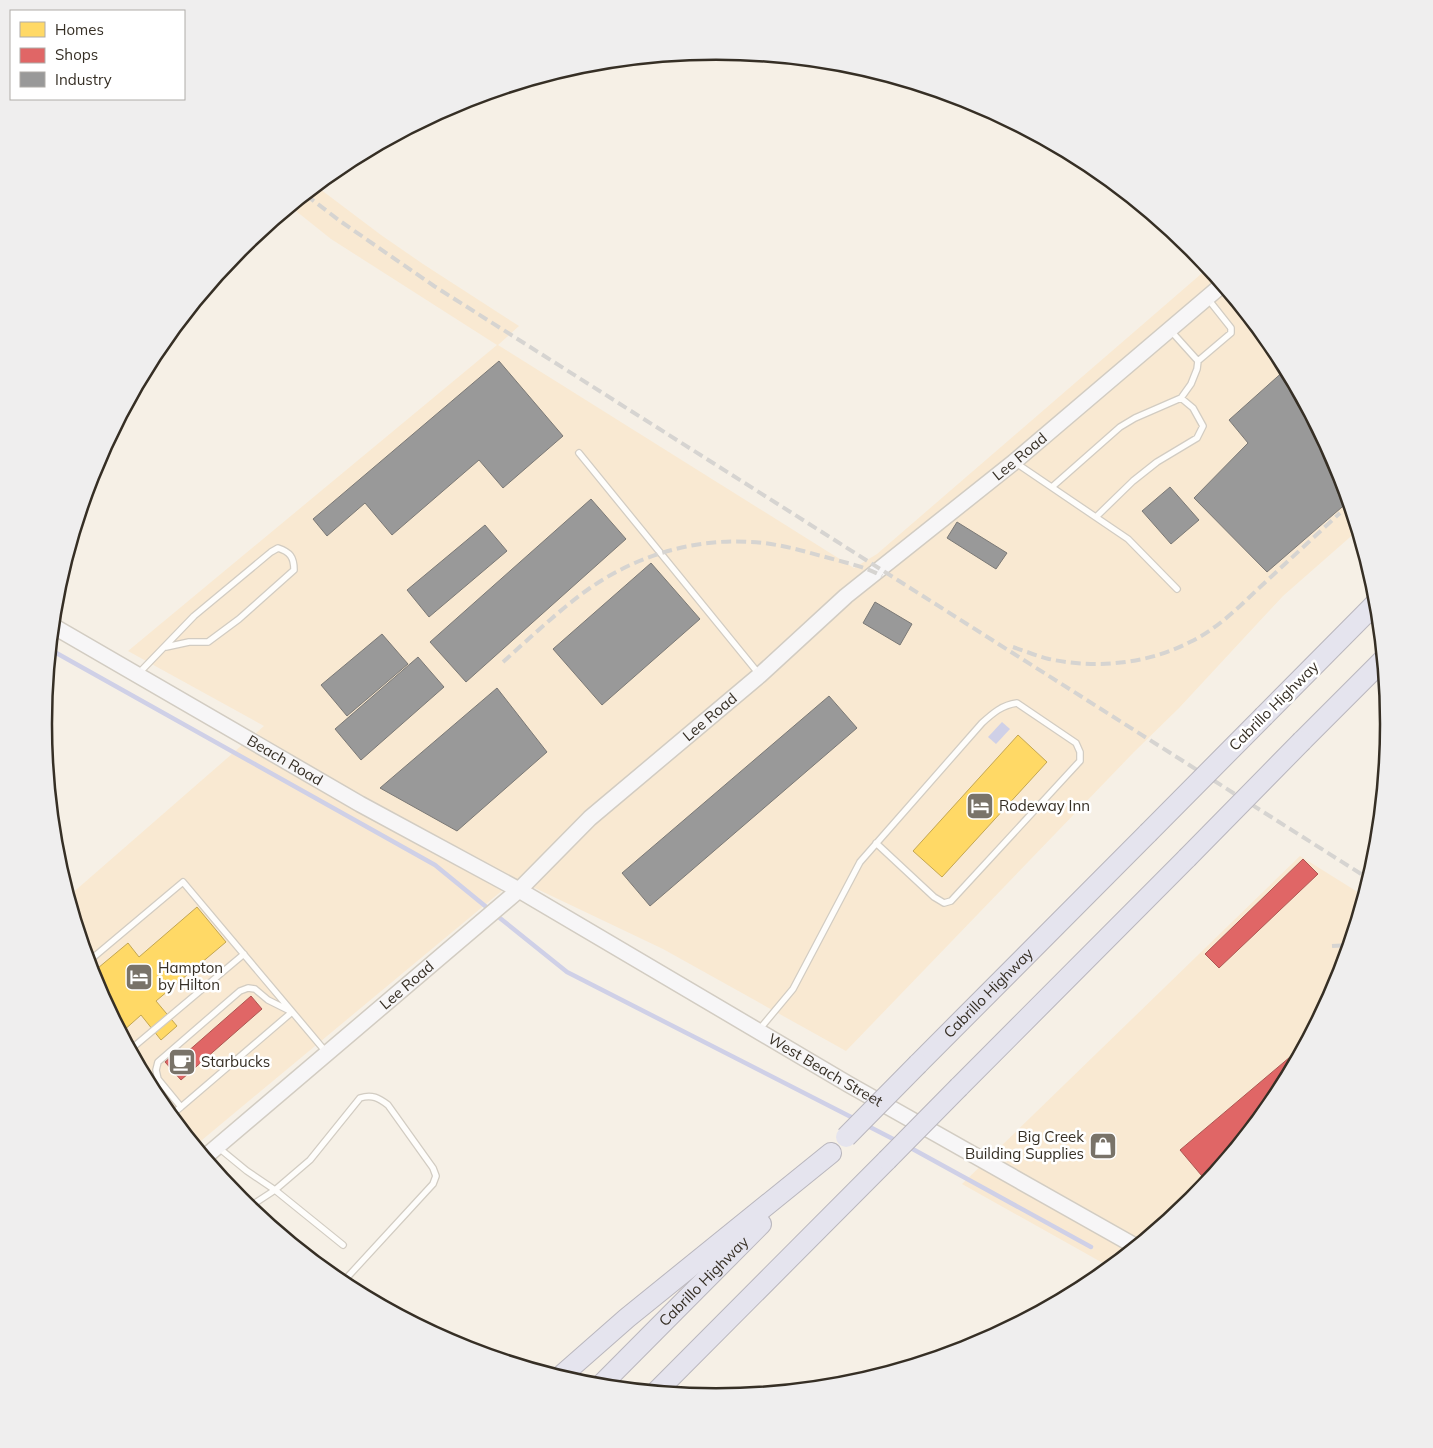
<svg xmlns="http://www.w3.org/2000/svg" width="1433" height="1448" font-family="Mulish,sans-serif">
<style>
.built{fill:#f9e9d2}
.water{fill:#cfd0e7}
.homes{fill:#ffd966;stroke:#c3a652}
.shops{fill:#e06666;stroke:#ad5652}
.industry{fill:#999;stroke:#7b7976}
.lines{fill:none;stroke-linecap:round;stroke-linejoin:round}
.stream{stroke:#cfd0e7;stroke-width:4.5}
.lane-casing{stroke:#d2ccc2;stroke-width:8}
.secondary-casing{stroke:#d2ccc2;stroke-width:18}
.highway-casing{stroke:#b9b6bd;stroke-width:22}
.lane{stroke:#fefdfb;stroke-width:5.5}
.secondary{stroke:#f7f6f7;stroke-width:15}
.highway{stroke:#e5e4ee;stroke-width:20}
.rail{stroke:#d6d4d1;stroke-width:4;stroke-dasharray:10 5;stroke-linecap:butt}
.highway-bridge-casing{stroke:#b9b6bd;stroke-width:22;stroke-linecap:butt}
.highway-bridge{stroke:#e5e4ee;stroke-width:20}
.labels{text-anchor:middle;stroke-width:5;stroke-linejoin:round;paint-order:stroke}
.street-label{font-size:15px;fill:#362f25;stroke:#fff}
.poi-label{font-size:15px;fill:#362f25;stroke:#fff;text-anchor:start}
.rim{fill:none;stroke:#362f25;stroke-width:2.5}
</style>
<rect width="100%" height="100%" fill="#f6f0e6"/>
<!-- built -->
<path class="built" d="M 316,186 L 381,235 L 423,264 L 519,326 L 498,345 L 854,568 L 877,554 L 1208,268 L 1276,350 L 1338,467 L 1357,531 L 1283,596 L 1179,708 L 1134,752 L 846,1051 L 663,949 L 516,879 L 196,1145 L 157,1098 L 95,981 L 69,896 L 264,726 L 128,651 L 497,345 L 331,239 L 291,207 Z
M 1300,856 L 1364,896 L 1338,982 L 1276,1098 L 1192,1200 L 1110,1267 L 962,1184 Z"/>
<!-- water -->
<path class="water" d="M 1002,722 L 1010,729 L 996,744 L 988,737 Z"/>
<!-- homes -->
<path class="homes" d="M 1018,735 L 1047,762 L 942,877 L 913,851 Z
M 197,907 L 226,942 L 156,1001 L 177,1026 L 161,1040 L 141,1015 L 122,1032 L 95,981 L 92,973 L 128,943 L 139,957 Z"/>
<!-- shops -->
<path class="shops" d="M 1303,859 L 1318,874 L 1219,968 L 1205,954 Z
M 251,996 L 262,1009 L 181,1080 L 165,1062 L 180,1049 L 186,1053 Z
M 1303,1046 L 1276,1098 L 1207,1182 L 1180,1150 Z"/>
<!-- industry -->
<path class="industry" d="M 499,361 L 563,436 L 503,488 L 479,460 L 392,535 L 365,503 L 327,536 L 313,519 Z
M 1286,369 L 1338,467 L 1349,501 L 1267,572 L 1194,498 L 1248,443 L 1229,420 Z
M 1170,487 L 1199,520 L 1171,544 L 1142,511 Z
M 591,499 L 626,539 L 466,682 L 430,642 Z
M 957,522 L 1007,553 L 996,569 L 947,538 Z
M 485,525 L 507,551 L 429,617 L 407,590 Z
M 651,563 L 700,619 L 602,705 L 553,649 Z
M 875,602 L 912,624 L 900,645 L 863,623 Z
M 382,634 L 408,664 L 347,716 L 321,685 Z
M 418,657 L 444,687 L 361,760 L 335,729 Z
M 497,688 L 547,752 L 457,831 L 380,788 Z
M 829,696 L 857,728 L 650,906 L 622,873 Z"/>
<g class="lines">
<!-- stream -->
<path class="stream" d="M 51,650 L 435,865 L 490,910
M 496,915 L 567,972 L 855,1119
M 866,1125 L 897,1141
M 909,1147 L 1091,1247
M 1112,1259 L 1117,1261"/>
<!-- lane casing -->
<g class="lane-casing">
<path id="lane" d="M 1198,361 L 1231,333 L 1231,328 L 1208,299
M 579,453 L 759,674
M 1016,463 L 1128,539 L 1177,589
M 1052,487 L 1120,427 L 1135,418 L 1181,398 L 1191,384 L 1197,369 L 1198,361 L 1171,331
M 1096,517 L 1133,481 L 1157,462 L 1197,438 L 1203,426 L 1193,408 L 1181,398
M 138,674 L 194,616 L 271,552 L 278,548 C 290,552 294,557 294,570 L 239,619 L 208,642 L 189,642 L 166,647
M 89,961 L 183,882 L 326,1052
M 758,1031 L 793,989 L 860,862 L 982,723 C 993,713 1002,705 1017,703 L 1076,743 L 1080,752 L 1080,761 L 951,901 L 944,903 L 934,897 L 876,843
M 131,1049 L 244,954
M 171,1115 L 181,1107 L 292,1012 L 268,1000 L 255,989 L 248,988 L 240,991 L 158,1062 L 156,1070 L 158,1079 L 181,1107
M 219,1148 L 247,1171 L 275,1190 L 343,1245
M 249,1207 L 275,1190 L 310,1160 L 360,1098 C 372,1094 379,1098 388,1105 L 433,1168 L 436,1176 L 433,1184 L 342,1283"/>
</g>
<!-- secondary casing -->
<g class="secondary-casing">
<g id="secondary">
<path id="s1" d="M 53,626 L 360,804 L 519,890 L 848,1084 L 1135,1246"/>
<path id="s2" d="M 205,1157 L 519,890 L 590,818 L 760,675 L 846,596 L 1014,462 L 1222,285"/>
</g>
</g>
<!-- highway casing -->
<g class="highway-casing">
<g id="highway">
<path d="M 1264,716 L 1377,602"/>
<path d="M 1302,741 L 1383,660"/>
<path id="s3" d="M 918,1064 L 1148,833"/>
<path d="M 959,1087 L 1187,858"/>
<path d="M 561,1376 L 627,1318 L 831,1153"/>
<path id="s4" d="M 601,1385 L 761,1224"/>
<path d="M 657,1391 L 887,1160"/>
</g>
</g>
<!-- lane -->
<use href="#lane" class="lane"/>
<!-- secondary -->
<use href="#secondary" class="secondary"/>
<!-- highway -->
<use href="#highway" class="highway"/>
<!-- rail -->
<path class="rail" d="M 306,195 L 340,221 L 434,286 L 1369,879
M 1013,647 C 1025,651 1037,656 1049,659 C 1096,669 1148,664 1190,642 C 1217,629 1238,608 1259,588 C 1286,563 1313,538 1340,513
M 503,662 C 531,637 559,610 590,588 C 636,556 694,538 751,542 C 777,543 803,551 829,558 C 847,563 866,567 882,576
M 1332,946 L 1349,945"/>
<!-- highway-bridge casing -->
<g class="highway-bridge-casing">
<path id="highway-bridge" d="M 1148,833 L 1264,716
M 1187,858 L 1302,741
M 846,1137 L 918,1064
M 887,1160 L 959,1087"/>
</g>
<!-- highway-bridge -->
<use href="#highway-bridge" class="highway-bridge"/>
</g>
<!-- icons -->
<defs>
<g id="hotel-square" transform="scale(1.4375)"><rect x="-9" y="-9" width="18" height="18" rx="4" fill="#797369" stroke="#fff"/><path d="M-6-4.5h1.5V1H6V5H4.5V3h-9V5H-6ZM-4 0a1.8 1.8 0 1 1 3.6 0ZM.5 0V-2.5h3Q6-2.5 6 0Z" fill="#fff"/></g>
<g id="cafe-square" transform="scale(1.4375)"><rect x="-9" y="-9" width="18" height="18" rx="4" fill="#797369" stroke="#fff"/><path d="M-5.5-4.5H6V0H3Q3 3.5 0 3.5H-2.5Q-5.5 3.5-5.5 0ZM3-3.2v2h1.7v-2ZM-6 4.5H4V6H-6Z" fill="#fff"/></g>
<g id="shop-square" transform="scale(1.4375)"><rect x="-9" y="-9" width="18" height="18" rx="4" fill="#797369" stroke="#fff"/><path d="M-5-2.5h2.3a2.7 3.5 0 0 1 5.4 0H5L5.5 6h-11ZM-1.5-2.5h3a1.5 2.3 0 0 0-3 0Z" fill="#fff"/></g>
</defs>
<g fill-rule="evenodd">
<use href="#hotel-square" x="980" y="806"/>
<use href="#hotel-square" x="139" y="977"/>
<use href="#cafe-square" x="182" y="1062"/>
<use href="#shop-square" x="1103" y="1146"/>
</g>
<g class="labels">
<!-- street labels -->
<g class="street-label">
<text dy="5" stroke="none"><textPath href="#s2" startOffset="1075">Lee Road</textPath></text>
<text transform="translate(1274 706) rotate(-45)" y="5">Cabrillo Highway</text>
<text dy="5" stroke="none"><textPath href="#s2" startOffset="670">Lee Road</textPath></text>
<text dy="5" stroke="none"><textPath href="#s1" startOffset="268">Beach Road</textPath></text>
<text dy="5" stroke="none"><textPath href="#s2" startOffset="265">Lee Road</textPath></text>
<text dy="5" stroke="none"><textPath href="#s3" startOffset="100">Cabrillo Highway</textPath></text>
<text dy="5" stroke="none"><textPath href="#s1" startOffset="891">West Beach Street</textPath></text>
<text dy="5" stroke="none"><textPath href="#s4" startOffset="146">Cabrillo Highway</textPath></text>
</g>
<!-- poi labels -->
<g class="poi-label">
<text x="999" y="811">Rodeway Inn</text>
<text x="158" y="973">Hampton<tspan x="158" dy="17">by Hilton</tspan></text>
<text x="201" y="1067">Starbucks</text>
<text x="1084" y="1142" text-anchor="end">Big Creek<tspan x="1084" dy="17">Building Supplies</tspan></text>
</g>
</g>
<!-- crop -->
<path d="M0 0H1433V1448H0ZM52 724a664 664 0 1 1 1328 0a664 664 0 1 1-1328 0Z" fill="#efeeee" fill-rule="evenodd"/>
<path class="rim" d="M52 724a664 664 0 1 1 1328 0a664 664 0 1 1-1328 0Z"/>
<!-- legend -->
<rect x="10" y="10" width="175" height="90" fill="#ffffff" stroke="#afaca8"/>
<rect x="20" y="22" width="25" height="15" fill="#ffd966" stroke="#afaca8"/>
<text x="55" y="35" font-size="15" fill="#362f25">Homes</text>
<rect x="20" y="48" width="25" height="15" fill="#e06666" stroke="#afaca8"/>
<text x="55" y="60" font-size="15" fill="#362f25">Shops</text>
<rect x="20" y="72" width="25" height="15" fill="#999999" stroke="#afaca8"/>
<text x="55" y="85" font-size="15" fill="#362f25">Industry</text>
</svg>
